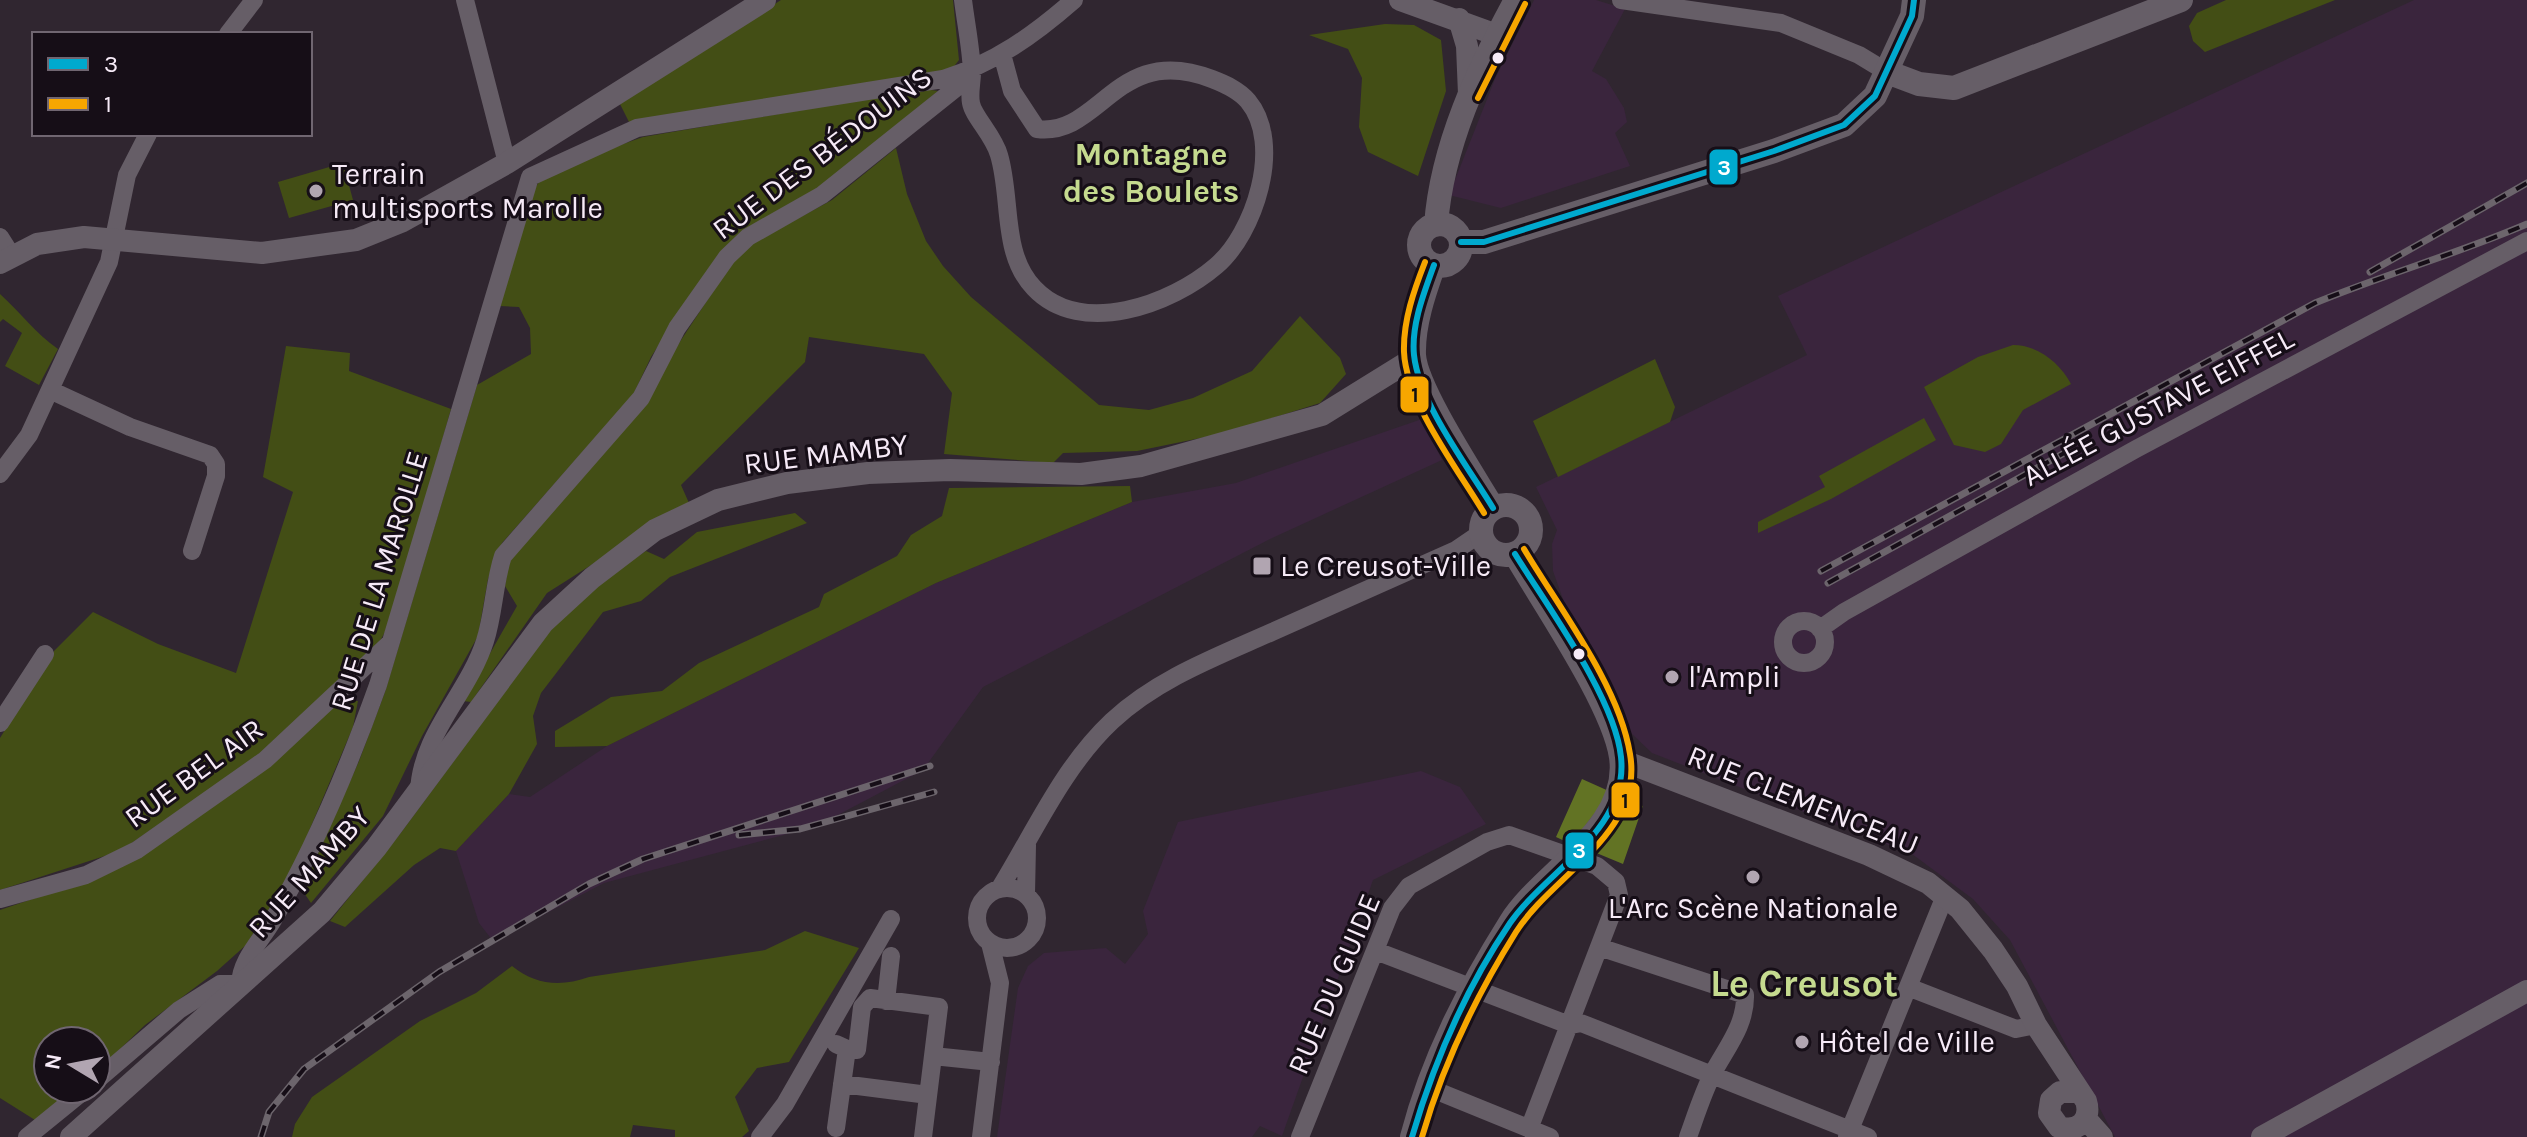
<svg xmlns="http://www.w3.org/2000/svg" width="2527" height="1137" font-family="Karla,sans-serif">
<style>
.built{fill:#3a253d}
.green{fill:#434e15}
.water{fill:#627324}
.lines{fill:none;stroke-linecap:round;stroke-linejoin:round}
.minor{stroke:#665e67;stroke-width:18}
.tertiary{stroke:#665e67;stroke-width:22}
.secondary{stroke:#665e67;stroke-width:24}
.rail-casing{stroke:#6c656c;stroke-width:7}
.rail{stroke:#160e17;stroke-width:4;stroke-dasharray:12;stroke-linecap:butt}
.bus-1-casing{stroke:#160e17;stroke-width:12}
.bus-2-casing{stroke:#160e17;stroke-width:12}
.bus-1{stroke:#00a9ce;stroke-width:6}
.bus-2{stroke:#f7a600;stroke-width:6}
.bus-dot{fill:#f6eaf7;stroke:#160e17;stroke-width:3}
.poi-dot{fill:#b1a5b1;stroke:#160e17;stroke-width:3}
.labels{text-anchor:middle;stroke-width:6;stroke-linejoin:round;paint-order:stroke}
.street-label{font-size:30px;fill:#f6eaf7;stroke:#160e17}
.poi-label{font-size:30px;fill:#f6eaf7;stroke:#160e17;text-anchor:start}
.neighbourhood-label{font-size:32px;font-weight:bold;fill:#c5da8f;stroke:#160e17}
.district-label{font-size:38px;font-weight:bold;fill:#c5da8f;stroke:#160e17}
.line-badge{stroke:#160e17;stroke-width:3}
.badge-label{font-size:22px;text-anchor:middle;font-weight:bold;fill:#fff}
.pale-badge-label{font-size:22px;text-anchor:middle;font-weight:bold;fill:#111}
</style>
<rect width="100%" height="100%" fill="#302630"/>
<!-- built -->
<path class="built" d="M 1534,0 L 1596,0 L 1625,9 L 1592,71 L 1606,79 L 1624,108 L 1627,122 L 1615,133 L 1630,166 L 1501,208 L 1449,195 L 1495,79 Z
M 2414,0 L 2527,0 L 2527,1137 L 2115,1137 L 2010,940 L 1973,899 L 1912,854 L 1652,753 L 1631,733 L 1570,619 L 1553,571 L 1552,544 L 1557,530 L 1536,487 L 1807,355 L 1778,296 Z
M 1422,419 L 1442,460 L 1270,539 L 983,687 L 923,770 L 817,826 L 604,883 L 493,941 L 479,923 L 456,851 L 509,794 L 530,797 L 607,746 L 936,583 L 1132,502 L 1236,483 Z
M 1421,771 L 1460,787 L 1486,824 L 1373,880 L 1282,1136 L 1260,1126 L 1252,1137 L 997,1137 L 1018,988 L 1028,966 L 1044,953 L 1106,948 L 1125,964 L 1148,934 L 1143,911 L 1178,822 Z"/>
<!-- green -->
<path class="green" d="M 781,0 L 953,0 L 959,60 L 952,69 L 629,122 L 620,104 Z
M 2226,0 L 2335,0 L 2205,52 L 2193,41 L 2189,26 L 2197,13 Z
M 1385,24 L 1414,25 L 1441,40 L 1446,91 L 1418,176 L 1368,152 L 1359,127 L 1362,78 L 1348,49 L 1309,35 Z
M 924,89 L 938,91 L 834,178 L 786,208 L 689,298 L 651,357 L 633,395 L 502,543 L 488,579 L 478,636 L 422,736 L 383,816 L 311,903 L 302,890 L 359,761 L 385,692 L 477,385 L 531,354 L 530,328 L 519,307 L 500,306 L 531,195 L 540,180 L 589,156 L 643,137 Z
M 896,148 L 907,194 L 926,241 L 943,266 L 971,297 L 1099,405 L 1149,410 L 1193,398 L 1252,371 L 1300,316 L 1340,358 L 1346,374 L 1320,403 L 1225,433 L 1137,451 L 1063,453 L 1053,463 L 944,454 L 952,393 L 924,354 L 809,337 L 805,362 L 681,485 L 689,503 L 547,593 L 471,702 L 463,701 L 517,606 L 505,586 L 509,561 L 664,366 L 731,264 L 753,243 L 832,200 Z
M 343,163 L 353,200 L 289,218 L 278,182 Z
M 0,294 C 21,313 36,334 58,349 L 39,385 L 5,366 L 22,333 L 3,319 L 0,322 Z
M 2013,345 C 2038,345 2060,363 2071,384 L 2023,410 L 2001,444 L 1985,452 L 1954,445 L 1924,387 L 1978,357 Z
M 286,346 L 350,353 L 349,371 L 451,409 L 391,621 L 380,641 L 253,760 L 120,851 L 0,890 L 0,738 L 54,651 L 93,612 L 158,644 L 236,673 L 293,492 L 263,477 Z
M 1655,359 L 1675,407 L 1670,422 L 1558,477 L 1533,421 Z
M 1924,418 L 1936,440 L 1831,499 L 1758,533 L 1758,522 L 1825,487 L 1819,476 Z
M 1130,486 L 1132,502 L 936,583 L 607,746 L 555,747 L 555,731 L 611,697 L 662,691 L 699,663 L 819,607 L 824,594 L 897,556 L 911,535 L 942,516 L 949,488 Z
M 795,513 L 807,523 L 670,577 L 641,601 L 603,612 L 541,693 L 533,716 L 537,744 L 509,794 L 456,851 L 440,848 L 414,865 L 345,927 L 330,921 L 400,834 L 549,632 L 595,584 L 646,551 L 664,559 L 697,532 Z
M 340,699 L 358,701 L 353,727 L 290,876 L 246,945 L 217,971 L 145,1025 L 96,1072 L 96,1041 L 48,1041 L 48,1089 L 75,1089 L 35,1120 L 0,1098 L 0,910 L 103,875 Z
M 805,931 L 859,948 L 789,1062 L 757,1068 L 735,1097 L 749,1131 L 742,1137 L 675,1137 L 675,1130 L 633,1125 L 630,1137 L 292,1137 L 295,1124 L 312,1097 L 420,1021 L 476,993 L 512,966 C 535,985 561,987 589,977 L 765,950 Z"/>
<!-- water -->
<path class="water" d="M 1582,779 L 1611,792 L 1571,844 L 1556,837 Z
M 1627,800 L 1643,806 L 1623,864 L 1594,852 Z"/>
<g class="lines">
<!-- minor -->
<path class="minor" d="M 465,0 L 507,163
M 963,0 C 966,24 971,48 972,72 C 972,82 969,93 971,103 C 973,116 994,136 999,155 C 1012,198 1001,254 1034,288 C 1081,338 1172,304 1216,266 C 1254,234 1284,144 1248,101 C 1239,90 1225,84 1212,79 C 1116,42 1101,137 1037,129 L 1012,91 L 1002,54
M 1621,0 L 1781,23 L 1859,55 L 1887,72
M 228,34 L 254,0
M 0,237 L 12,256
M 50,390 L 130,427 L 210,455 L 216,464 L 216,476 L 192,551
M 0,474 L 29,435 L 109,262 L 127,175 L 148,134
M1783 642a21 21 0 1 1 42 0a21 21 0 1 1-42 0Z
M 1820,629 L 1844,612 L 2136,449 L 2527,241
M 0,723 L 45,654
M 419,792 C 421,734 468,694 485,641 C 494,613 494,583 503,556 L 641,398 L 677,328 L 727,257 L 748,237 L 822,195 L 956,88 L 972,70
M977 918a30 30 0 1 1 60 0a30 30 0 1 1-60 0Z
M 1000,888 C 1035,831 1063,767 1112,721 C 1157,679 1216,657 1272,632 C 1333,605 1394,577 1456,550 L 1481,533
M 1026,894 L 1027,845
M 0,899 L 86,875 L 137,850 L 265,760 L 390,643
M 1599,947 L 1745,995 C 1746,1024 1727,1047 1714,1071 C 1703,1092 1696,1115 1688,1137
M 1376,951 L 1569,1025 L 1581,1023 L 1868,1137
M 1908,987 L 2016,1029 L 2036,1025
M 886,1001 L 891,956
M 836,1044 L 847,1049 L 836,1128
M 847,1049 L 857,1050 L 862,1007 L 870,998 L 939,1007 L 923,1137
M 933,1056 L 991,1062
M 96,1081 L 179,1010 L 220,984 L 240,984 C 241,959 261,941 273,920 C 316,845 349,766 378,685 L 530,177 L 637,128 L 943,79 C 995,63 1034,35 1074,0
M 842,1084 L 928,1095
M 1427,1087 L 1550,1137
M 27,1137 L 86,1089
M 760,1137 L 785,1104 L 891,919
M 981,1137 L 1000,983 L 990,943
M 1300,1137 L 1392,908 L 1409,886 L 1487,842 L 1509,835 L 1597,866 L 1616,882 L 1619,895 L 1529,1129
M 1847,1137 L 1945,896"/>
<!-- tertiary -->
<path class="tertiary" d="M 1400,0 L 1497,35
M 1459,19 L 1467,46 L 1469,94
M 0,263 L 37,244 L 84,237 L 262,253 L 356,240 L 403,221 L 507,163 L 765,0
M 1621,760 L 1869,855 L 1928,883 L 1960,909 L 1993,950 L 2017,986 L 2036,1025 L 2086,1101 C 2092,1120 2078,1133 2059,1127 L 2049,1113 L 2051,1100 L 2060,1092 L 2077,1092
M 2086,1119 L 2102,1137
M 71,1137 L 322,912 L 376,848 L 543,623 L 592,578 L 655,530 L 718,500 L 787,483 L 868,473 L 950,470 L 1081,474 L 1141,466 L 1322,415 L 1414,358
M 2262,1137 L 2527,991"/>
<!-- secondary -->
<path class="secondary" d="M 1887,72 L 1919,84 L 1954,88 L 2181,0
M1419 245a21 21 0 1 1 42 0a21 21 0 1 1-42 0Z
M 1436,225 C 1442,145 1478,70 1516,0
M 1461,242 L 1484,242 L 1774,151 L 1844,125 L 1875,96 L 1912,16 L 1914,0
M 1434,265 C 1424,293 1413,325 1414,355 C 1416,388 1474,476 1493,508
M1481 530a25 25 0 1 1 50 0a25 25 0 1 1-50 0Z
M 1412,1137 C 1432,1060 1468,990 1510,923 C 1542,871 1631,829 1621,757 C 1613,704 1544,604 1515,554"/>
<!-- rail casing -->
<g class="rail-casing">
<path id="rail" d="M 2370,272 L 2527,183
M 1821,571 L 2315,303 C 2385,274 2457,254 2527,224
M 1828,583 L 2068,451
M 739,835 L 800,829 L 934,792
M 261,1137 L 269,1112 L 304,1069 L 439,972 L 589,884 L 643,859 L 930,766"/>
</g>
<!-- rail -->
<use href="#rail" class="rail"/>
<!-- bus-1 casing -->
<g class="bus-1-casing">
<path id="bus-1" d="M 1461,242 L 1484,242 L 1774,151 L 1844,125 L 1875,96 L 1912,16 L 1914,0
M 1434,265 C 1424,293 1411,325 1414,355 C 1419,403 1468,467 1493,508
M 1412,1137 C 1434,1062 1466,988 1510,923 C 1546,871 1629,830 1621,757 C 1615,698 1547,606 1515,554"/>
</g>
<!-- bus-2 casing -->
<g class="bus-2-casing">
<path id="bus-2" d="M 1478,98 L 1525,4
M 1425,262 C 1414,290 1403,321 1404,352 C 1406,402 1459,471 1484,513
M 1422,1137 C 1443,1064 1476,996 1516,932 C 1552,875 1644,833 1630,754 C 1619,685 1559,608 1524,549"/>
</g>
<!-- bus-1 -->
<use href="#bus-1" class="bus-1"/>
<!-- bus-2 -->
<use href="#bus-2" class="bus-2"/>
</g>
<!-- markers -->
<g class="bus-dot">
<circle cx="1498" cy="58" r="7"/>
<circle cx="1579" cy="654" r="7"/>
</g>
<g class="poi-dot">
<circle cx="316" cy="191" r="8"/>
<rect x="1252" y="556" width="20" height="20" rx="4"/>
<circle cx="1672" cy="677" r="8"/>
<circle cx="1753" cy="877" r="8"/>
<circle cx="1802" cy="1042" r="8"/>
</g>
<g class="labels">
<!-- street labels -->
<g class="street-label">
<text transform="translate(822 153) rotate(-37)" y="10">RUE DES BÉDOUINS</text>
<text transform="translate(2158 407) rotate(-28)" y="10">ALLÉE GUSTAVE EIFFEL</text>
<text transform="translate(826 454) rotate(-7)" y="10">RUE MAMBY</text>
<text transform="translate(379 581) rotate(-73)" y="10">RUE DE LA MAROLLE</text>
<text transform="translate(194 773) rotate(-36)" y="10">RUE BEL AIR</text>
<text transform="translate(1803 800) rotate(22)" y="10">RUE CLEMENCEAU</text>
<text transform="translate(309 872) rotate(-48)" y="10">RUE MAMBY</text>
<text transform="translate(1334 984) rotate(-67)" y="10">RUE DU GUIDE</text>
</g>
<!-- poi labels -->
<g class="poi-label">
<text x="332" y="184">Terrain<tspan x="332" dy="34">multisports Marolle</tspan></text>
<text x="1280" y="576">Le Creusot-Ville</text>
<text x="1688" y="687">l'Ampli</text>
<text x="1753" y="918" text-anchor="middle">L'Arc Scène Nationale</text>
<text x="1818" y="1052">Hôtel de Ville</text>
</g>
<!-- neighbourhood labels -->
<g class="neighbourhood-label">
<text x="1151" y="165">Montagne<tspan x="1151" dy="37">des Boulets</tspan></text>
</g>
<!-- district labels -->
<g class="district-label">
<text x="1804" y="996">Le Creusot</text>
</g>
</g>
<g class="line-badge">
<rect x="1708" y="148" width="31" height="38" rx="8" fill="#00a9ce"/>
<rect x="1399" y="375" width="31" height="39" rx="8" fill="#f7a600"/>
<rect x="1610" y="781" width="31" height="38" rx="8" fill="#f7a600"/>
<rect x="1564" y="831" width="31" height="39" rx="8" fill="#00a9ce"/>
</g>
<g class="badge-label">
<text x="1724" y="175">3</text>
<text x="1579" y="858">3</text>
</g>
<g class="pale-badge-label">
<text x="1415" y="402">1</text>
<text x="1625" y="808">1</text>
</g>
<!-- legend -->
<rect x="32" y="32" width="280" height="104" fill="#160e17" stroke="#706671" stroke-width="2"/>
<rect x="48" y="58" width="40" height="12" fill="#00a9ce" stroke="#706671" stroke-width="2"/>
<text x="104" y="72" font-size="24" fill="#f6eaf7">3</text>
<rect x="48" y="98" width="40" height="12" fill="#f7a600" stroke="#706671" stroke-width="2"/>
<text x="104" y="112" font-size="24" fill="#f6eaf7">1</text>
<!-- north arrow -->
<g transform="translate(72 1065) rotate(280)"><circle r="38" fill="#160e17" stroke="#706671" stroke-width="2"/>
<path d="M0-6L14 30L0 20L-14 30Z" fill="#b1a5b1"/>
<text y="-12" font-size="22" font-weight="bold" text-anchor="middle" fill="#f6eaf7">N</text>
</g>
</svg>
